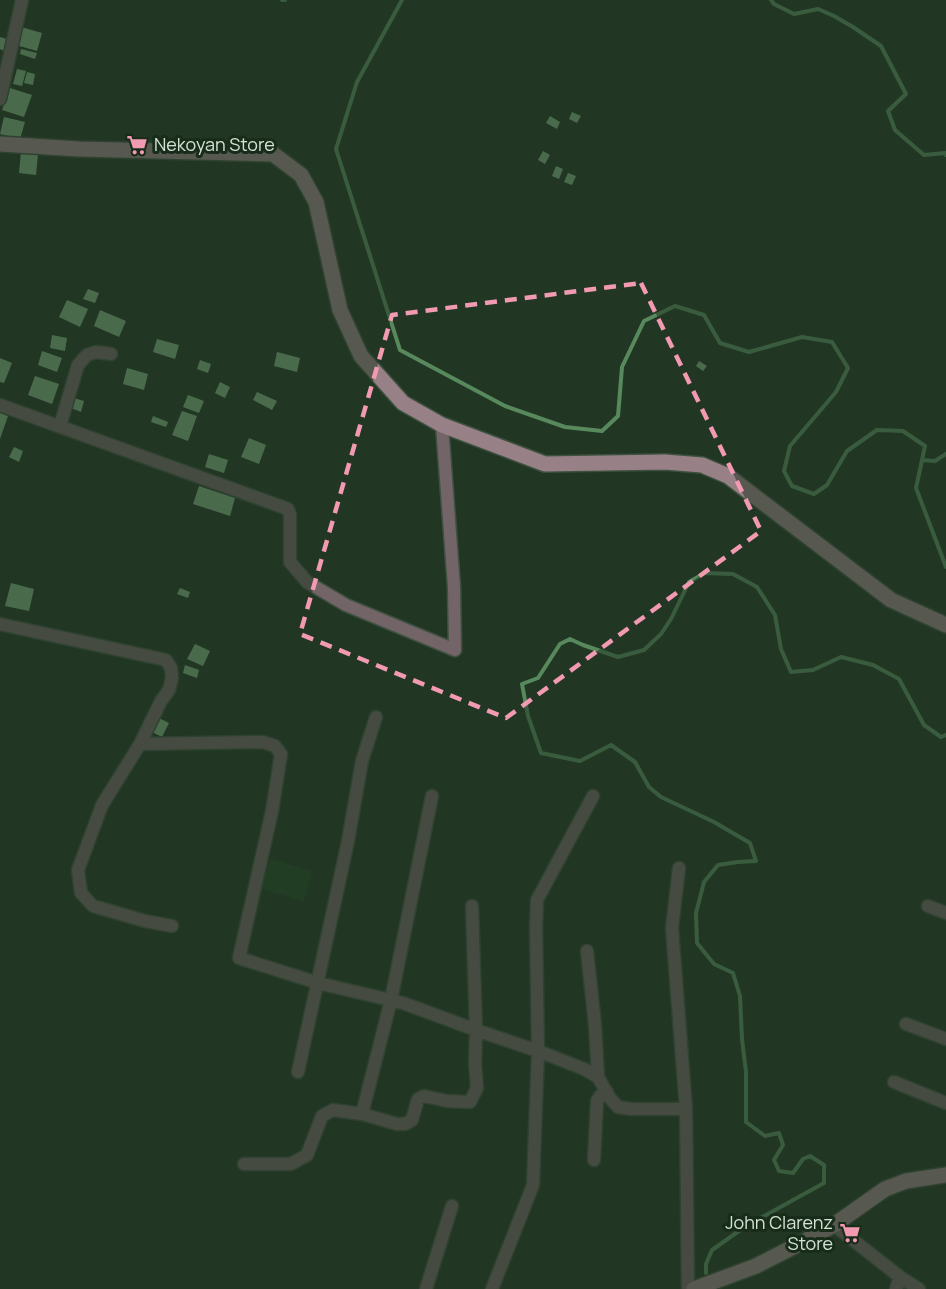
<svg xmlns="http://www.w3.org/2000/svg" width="946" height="1289" font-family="Manrope,sans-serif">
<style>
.green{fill:#204625}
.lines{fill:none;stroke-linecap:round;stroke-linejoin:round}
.stream{stroke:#58895d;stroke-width:4}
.building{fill:#78ab7d}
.street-casing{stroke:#3e5140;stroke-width:15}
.secondary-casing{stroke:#3e5140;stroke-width:18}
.street{stroke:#726467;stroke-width:12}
.secondary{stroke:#978186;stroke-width:15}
.marked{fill:none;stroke:#f19ab1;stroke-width:4.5;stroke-dasharray:12 8;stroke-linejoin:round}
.labels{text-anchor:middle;stroke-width:6;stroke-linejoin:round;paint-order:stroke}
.poi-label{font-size:18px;fill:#d4e1d5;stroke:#182c1a;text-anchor:start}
</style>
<rect width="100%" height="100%" fill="#223624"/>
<!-- green -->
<path class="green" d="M 270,859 L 312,871 L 304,901 L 261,889 Z"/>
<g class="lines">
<!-- stream -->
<path class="stream" d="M 282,0 L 285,0
M 402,0 L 357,82 L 336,149 L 400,350 L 505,406 L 565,427 L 602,431 L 618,416 L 622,367 L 644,321 L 675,306 L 704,315 L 720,343 L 749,352 L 802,337 L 832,342 L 848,368 L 836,392 L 790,446 L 784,471 L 792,486 L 814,494 L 827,485 L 847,451 L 877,430 L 903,431 L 925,446 L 916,488 L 946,567
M 771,0 L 774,4 L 794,14 L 818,9 L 834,16 L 853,27 L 881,46 L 906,94 L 888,111 L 895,130 L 924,155 L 945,153 L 946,155
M 922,460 L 935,461 L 946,454
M 706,1273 L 706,1264 L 712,1250 L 746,1226 L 824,1183 L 824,1165 L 810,1156 L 803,1159 L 793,1173 L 779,1171 L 774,1160 L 783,1145 L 779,1133 L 765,1136 L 746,1122 L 746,1072 L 742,1039 L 740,996 L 733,973 L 714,964 L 697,943 L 696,913 L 704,882 L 718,865 L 738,862 L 756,861 L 750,843 L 714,822 L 661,797 L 649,787 L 635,762 L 611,745 L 580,761 L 541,753 L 528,716 L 522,684 L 538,678 L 560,644 L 570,639 L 583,645 L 618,657 L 644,650 L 661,634 L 671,619 L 689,582 L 705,573 L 733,574 L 757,587 L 775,615 L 781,649 L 791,672 L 813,670 L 841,657 L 873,665 L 899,679 L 924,725 L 941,737 L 946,735"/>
</g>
<!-- building -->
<path class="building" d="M 21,27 L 42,33 L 37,51 L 16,45 Z
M 0,37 L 7,39 L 4,51 L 0,49 Z
M 21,49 L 37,53 L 35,59 L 20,54 Z
M 17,69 L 26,71 L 22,86 L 13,84 Z
M 27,72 L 35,74 L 33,85 L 24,83 Z
M 10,88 L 32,95 L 24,117 L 2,110 Z
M 572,112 L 581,116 L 577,123 L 569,119 Z
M 550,116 L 560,122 L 557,129 L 546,123 Z
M 4,117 L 25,122 L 20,139 L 0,134 Z
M 543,151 L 550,155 L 545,164 L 538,160 Z
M 21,152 L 38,154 L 36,175 L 19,173 Z
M 556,166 L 563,169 L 559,179 L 552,176 Z
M 568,173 L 576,176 L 572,185 L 564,182 Z
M 88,289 L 99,293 L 95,303 L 83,299 Z
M 67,300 L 88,309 L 80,327 L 59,317 Z
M 100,310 L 126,321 L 119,337 L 94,326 Z
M 52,335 L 67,338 L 65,351 L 50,348 Z
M 157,339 L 179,345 L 175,359 L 153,352 Z
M 42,351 L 62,358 L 57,372 L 38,365 Z
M 277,352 L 300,358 L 297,372 L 274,366 Z
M 0,358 L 12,363 L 4,383 L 0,382 Z
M 200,360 L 211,364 L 208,373 L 197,369 Z
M 699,361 L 707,366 L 703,371 L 696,366 Z
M 127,368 L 148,374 L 144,390 L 123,384 Z
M 35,376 L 59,384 L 52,404 L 28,395 Z
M 220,382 L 230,387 L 225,398 L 215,393 Z
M 257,392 L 277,401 L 272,410 L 253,400 Z
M 188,395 L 204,401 L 199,413 L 183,407 Z
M 74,398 L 84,401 L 81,412 L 71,408 Z
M 182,411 L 197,416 L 188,441 L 172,435 Z
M 0,413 L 8,416 L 0,439 Z
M 153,416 L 168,422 L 166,427 L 151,422 Z
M 249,438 L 266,445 L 259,464 L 241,457 Z
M 14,447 L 23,451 L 19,462 L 9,457 Z
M 209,454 L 228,460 L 224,473 L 205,467 Z
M 199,486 L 235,498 L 230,516 L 193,504 Z
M 11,583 L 34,589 L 29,611 L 5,606 Z
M 180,588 L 190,592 L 188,598 L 177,594 Z
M 195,644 L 210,651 L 203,666 L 187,659 Z
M 185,665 L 199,670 L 197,678 L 183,673 Z
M 157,717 L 169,723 L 162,737 L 150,731 Z"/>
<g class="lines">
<!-- street casing -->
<g class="street-casing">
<path id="street" d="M 0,99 L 22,0
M 0,405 L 288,509 L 290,515 L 290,562 L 307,582 L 346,605 L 455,650 L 454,587 L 442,425
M 60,426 L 78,365 L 87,355 L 96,352 L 111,354
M 0,624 L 166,660 L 171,668 L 172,678 L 169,690 L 161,701 L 140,744 L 102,805 L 78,870 L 81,893 L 93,906 L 145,921 L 172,926
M 140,744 L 263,742 L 275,746 L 281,754 L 272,811 L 239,958 L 318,983 L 403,1003 L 476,1030 L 538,1051 L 584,1069 L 598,1077 L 609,1097 L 618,1107 L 631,1109 L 686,1109
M 679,868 L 672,928 L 686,1109 L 688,1289
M 928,906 L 946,913
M 587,951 L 595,1025 L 598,1077
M 906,1024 L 946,1039
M 298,1072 L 348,841 L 362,761 L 376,717
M 894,1082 L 946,1103
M 362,1114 L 391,1000 L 432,796
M 594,1160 L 597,1101 L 600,1096 L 607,1092
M 244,1164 L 291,1164 L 307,1155 L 322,1116 L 333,1110 L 362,1114 L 397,1124 L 405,1124 L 412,1120 L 418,1099 L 424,1096 L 447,1101 L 470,1102 L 477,1088 L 475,1064 L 476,1030 L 472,906
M 834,1225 L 900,1277 L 919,1289
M 426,1289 L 452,1206
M 492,1289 L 533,1185 L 538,1051 L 536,926 L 537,900 L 593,796
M 896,1289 L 900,1277"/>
</g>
<!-- secondary casing -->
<g class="secondary-casing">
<path id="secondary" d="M 0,144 L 79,149 L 273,154 L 301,175 L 316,202 L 340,310 L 361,356 L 403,403 L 442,425 L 545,464 L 665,462 L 702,465 L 728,476 L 891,600 L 946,625
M 694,1289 L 756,1266 L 803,1242 L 834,1225 L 885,1189 L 906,1181 L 946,1175"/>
</g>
<!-- street -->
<use href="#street" class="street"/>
<!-- secondary -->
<use href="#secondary" class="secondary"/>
</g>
<!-- marked area -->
<path d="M0 0H946V1289H0ZM 641,283 L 761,531 L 506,718 L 300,634 L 392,315 Z" fill="#223624" fill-opacity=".55" fill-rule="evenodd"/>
<path class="marked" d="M 641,283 L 761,531 L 506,718 L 300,634 L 392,315 Z"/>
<!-- icons -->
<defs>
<g id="supermarket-bare" transform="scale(1.62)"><path d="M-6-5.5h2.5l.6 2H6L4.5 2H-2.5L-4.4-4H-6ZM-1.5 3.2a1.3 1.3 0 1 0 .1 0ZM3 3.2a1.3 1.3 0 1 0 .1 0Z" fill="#f19ab1" stroke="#182c1a" stroke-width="2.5" paint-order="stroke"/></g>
</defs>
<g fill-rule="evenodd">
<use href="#supermarket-bare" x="137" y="145"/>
<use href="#supermarket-bare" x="850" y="1233"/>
</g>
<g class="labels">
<!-- poi labels -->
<g class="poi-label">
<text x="154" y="151">Nekoyan Store</text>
<text x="833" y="1229" text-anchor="end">John Clarenz<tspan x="833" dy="21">Store</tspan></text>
</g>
</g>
</svg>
